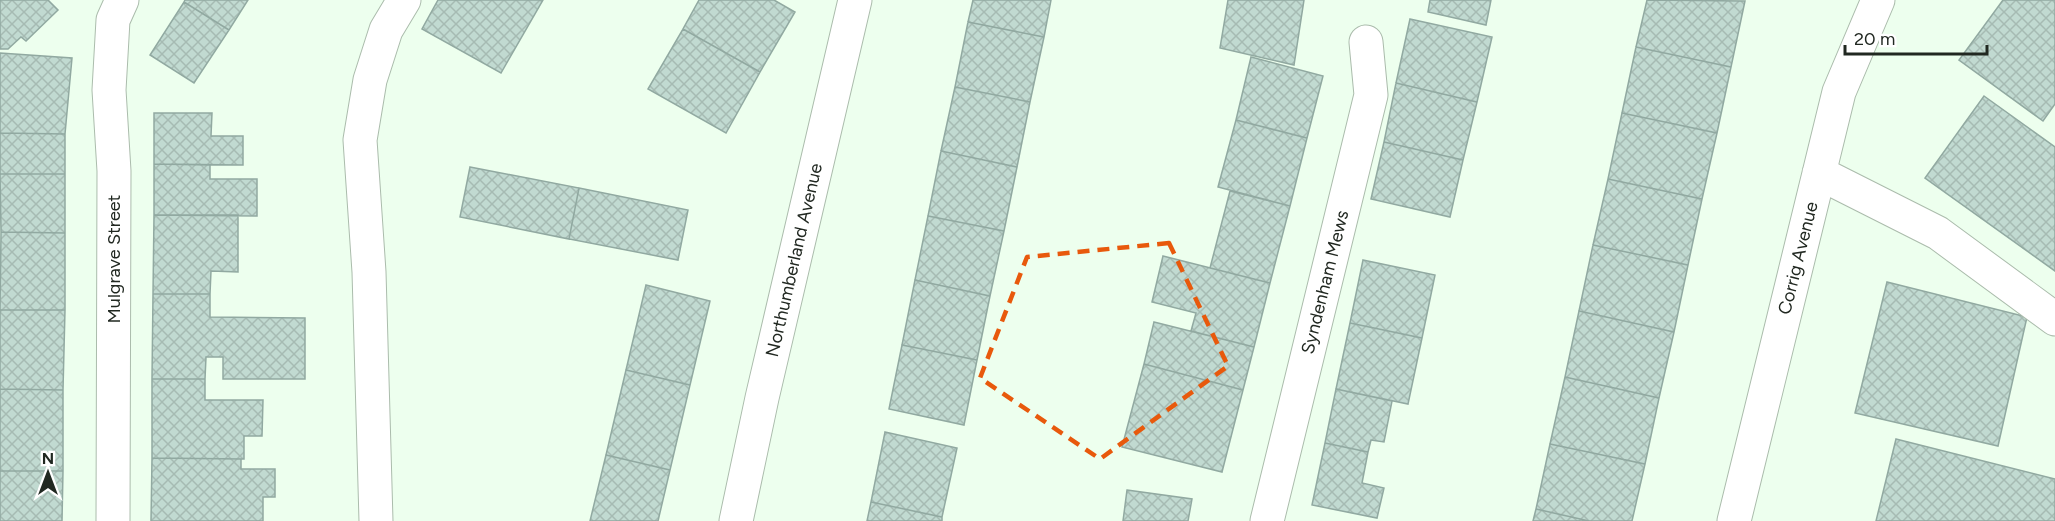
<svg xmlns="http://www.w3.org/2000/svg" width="2055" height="521" font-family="Figtree,sans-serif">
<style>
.building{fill:url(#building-cross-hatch);stroke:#91a9a1;stroke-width:1.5}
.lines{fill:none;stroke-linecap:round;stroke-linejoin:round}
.minor-casing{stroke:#abbcac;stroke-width:35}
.minor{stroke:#fff;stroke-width:33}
.marked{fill:none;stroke:#e8590c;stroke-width:4.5;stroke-dasharray:12 8;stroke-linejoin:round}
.labels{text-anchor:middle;stroke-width:4.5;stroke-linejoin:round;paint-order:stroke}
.street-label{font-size:18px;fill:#212821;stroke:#fff}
</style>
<defs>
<pattern id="building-cross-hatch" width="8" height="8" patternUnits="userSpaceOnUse" patternTransform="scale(1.5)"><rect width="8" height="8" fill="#c1dad1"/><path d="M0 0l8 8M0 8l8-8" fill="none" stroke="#a6bbb3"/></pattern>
</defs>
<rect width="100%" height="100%" fill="#edffee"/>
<!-- building -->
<path class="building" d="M 0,0 L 48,0 L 58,10 L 26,41 L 21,37 L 8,49 L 0,49 Z
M 185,0 L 248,0 L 229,30 L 184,2 Z
M 438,0 L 543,0 L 501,73 L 422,29 Z
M 699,0 L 774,0 L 795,12 L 760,72 L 683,29 Z
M 973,0 L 1051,0 L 1044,37 L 968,22 Z
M 1228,0 L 1304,0 L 1294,65 L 1220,48 Z
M 1430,0 L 1491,0 L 1486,25 L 1428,12 Z
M 1647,0 L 1745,1 L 1731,67 L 1636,47 Z
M 2003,0 L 2055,0 L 2055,104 L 2043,121 L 1959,60 Z
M 184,2 L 229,30 L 194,83 L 150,55 Z
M 1410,19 L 1492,37 L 1477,102 L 1396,83 Z
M 968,22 L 1044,37 L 1030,102 L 955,87 Z
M 683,29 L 760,72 L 726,133 L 648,89 Z
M 1636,47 L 1731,67 L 1717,133 L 1622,113 Z
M 0,53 L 72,58 L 65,134 L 0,133 Z
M 1251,57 L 1323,76 L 1307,138 L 1236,120 Z
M 1396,83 L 1477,102 L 1463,160 L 1384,142 Z
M 955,87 L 1030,102 L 1017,167 L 941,151 Z
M 1984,96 L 2055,147 L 2055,271 L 1925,178 Z
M 154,113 L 212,113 L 211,136 L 243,136 L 243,165 L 154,164 Z
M 1622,113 L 1717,133 L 1702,199 L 1608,179 Z
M 1236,120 L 1307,138 L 1290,206 L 1218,187 Z
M 0,133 L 65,134 L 65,174 L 0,174 Z
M 1384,142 L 1463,160 L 1450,217 L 1371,199 Z
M 941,151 L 1017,167 L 1004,231 L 928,216 Z
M 154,164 L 210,165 L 210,179 L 257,179 L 257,216 L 154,215 Z
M 470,167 L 579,188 L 569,239 L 460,217 Z
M 0,174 L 65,174 L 65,233 L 1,232 Z
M 1608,179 L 1702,199 L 1688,265 L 1593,245 Z
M 579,188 L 688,210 L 678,260 L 569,239 Z
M 1230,191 L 1290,206 L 1270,283 L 1210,268 Z
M 154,215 L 238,215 L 238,272 L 211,271 L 210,294 L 153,294 Z
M 928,216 L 1004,231 L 990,296 L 915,280 Z
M 1,232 L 65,233 L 65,310 L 0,310 Z
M 1593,245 L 1688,265 L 1674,332 L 1579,311 Z
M 1163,256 L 1270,283 L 1254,347 L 1191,331 L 1196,313 L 1152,302 Z
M 1363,260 L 1435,275 L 1422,338 L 1350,323 Z
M 915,280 L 990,296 L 977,360 L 902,345 Z
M 1887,282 L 2027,317 L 1998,446 L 1855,413 Z
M 646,285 L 710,301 L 690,385 L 626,370 Z
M 153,294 L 210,294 L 210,317 L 305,318 L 305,379 L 223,379 L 223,357 L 206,357 L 205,379 L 152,379 Z
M 0,310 L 65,310 L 63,390 L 0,389 Z
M 1579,311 L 1674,332 L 1659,398 L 1565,377 Z
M 1154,322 L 1254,347 L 1243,390 L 1144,364 Z
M 1350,323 L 1422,338 L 1408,404 L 1336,389 Z
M 902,345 L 977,360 L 964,425 L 889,409 Z
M 1144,364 L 1243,390 L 1222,472 L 1122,447 Z
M 626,370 L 690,385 L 670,470 L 606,455 Z
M 1565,377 L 1659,398 L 1645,464 L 1550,444 Z
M 152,379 L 205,379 L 205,400 L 263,400 L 262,436 L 244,436 L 244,459 L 152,458 Z
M 0,389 L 63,390 L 63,471 L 0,471 Z
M 1336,389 L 1392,401 L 1384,442 L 1371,440 L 1368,452 L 1325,443 Z
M 885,432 L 957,448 L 942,517 L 871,502 Z
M 1896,439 L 2055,479 L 2055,521 L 1876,521 Z
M 1325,443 L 1368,452 L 1362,483 L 1384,488 L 1377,518 L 1312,505 Z
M 1550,444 L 1645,464 L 1632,521 L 1589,521 L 1536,509 Z
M 606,455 L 670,470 L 658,521 L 590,521 Z
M 152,458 L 241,459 L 241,469 L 275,469 L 275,497 L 263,497 L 263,521 L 151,521 Z
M 0,471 L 63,471 L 62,521 L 0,521 Z
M 1127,490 L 1192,499 L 1188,521 L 1123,521 Z
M 871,502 L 942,517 L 942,521 L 867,521 Z
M 1536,509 L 1589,521 L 1533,521 Z"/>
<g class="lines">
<!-- minor casing -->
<g class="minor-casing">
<path id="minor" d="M 1819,173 L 1938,233 L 2055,319
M 113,521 L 114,171 L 109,90 L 113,20 L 122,0
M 376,521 L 369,272 L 360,140 L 370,80 L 386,30 L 404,0
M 736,521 L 762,398 L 855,0
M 1267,521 L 1371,95 L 1366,42
M 1734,521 L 1839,92 L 1878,0"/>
</g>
<!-- minor -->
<use href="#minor" class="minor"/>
</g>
<!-- marked area -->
<path class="marked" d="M 1169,243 L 1228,366 L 1100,459 L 980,378 L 1027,257 Z"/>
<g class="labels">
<!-- street labels -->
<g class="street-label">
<text transform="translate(1798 258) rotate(-76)" y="6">Corrig Avenue</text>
<text transform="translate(114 259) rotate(-90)" y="6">Mulgrave Street</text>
<text transform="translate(794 260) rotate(-77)" y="6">Northumberland Avenue</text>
<text transform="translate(1325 282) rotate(-76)" y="6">Syndenham Mews</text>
</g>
</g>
<!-- north arrow -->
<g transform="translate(48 473)" stroke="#ffffff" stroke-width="4.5" paint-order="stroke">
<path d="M0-4.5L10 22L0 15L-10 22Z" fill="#212821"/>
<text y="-9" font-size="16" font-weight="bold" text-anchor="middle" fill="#212821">N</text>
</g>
<!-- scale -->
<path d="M1845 45v9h142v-9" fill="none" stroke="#212821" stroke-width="3"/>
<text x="1854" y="45" font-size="18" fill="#212821" stroke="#ffffff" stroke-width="4.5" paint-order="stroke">20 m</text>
</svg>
